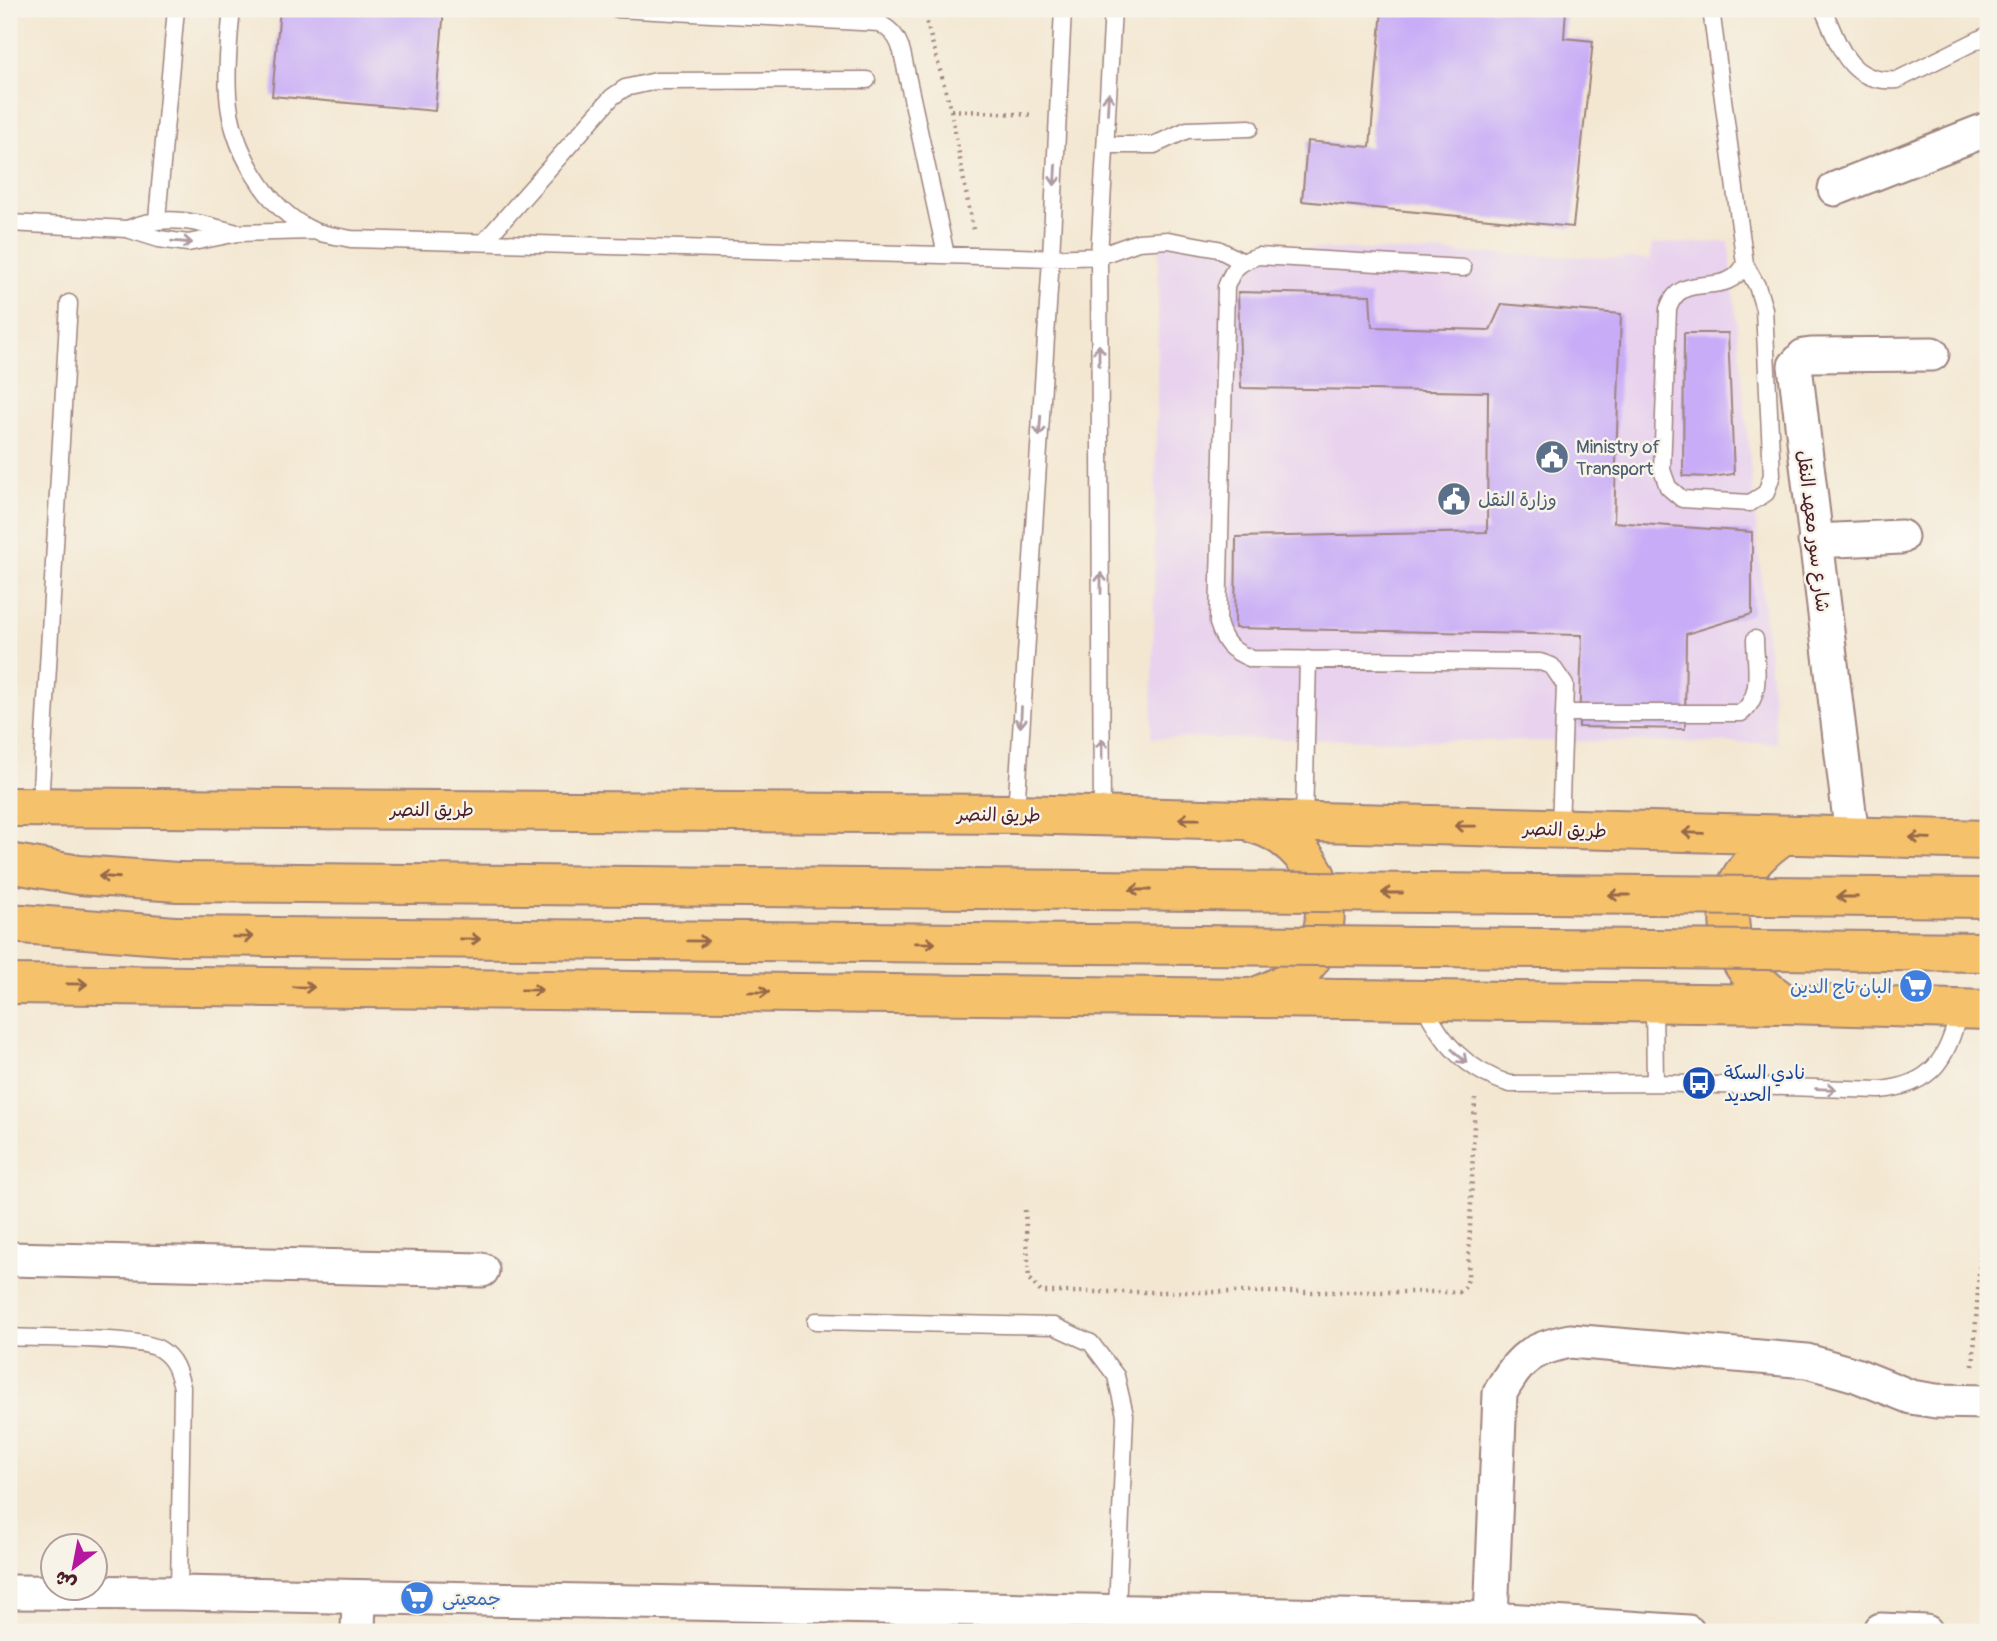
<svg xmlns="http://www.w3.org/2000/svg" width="1997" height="1641" font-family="Pangolin,'Playpen Sans Arabic',sans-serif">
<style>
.built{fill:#e8d2ee}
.building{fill:#c8acf7}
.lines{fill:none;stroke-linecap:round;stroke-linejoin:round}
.lane-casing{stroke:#9e837e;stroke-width:19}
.street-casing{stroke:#9e837e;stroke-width:37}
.highway-casing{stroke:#9e837e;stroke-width:42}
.path{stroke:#9e837e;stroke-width:4.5;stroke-dasharray:2 5;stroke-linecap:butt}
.lane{stroke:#fff;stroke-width:16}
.street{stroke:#fff;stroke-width:33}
.highway{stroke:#f5c16b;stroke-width:38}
.highway-bridge-casing{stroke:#9e837e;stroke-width:42;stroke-linecap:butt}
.highway-bridge{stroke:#f5c16b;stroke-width:38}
.oneway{stroke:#ae9aa0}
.oneway2{stroke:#976848}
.labels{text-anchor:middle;stroke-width:5;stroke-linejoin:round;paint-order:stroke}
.service-label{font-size:19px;fill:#4e5e75;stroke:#f7f3e8;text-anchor:start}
.street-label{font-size:19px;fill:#4a1f2b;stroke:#f7f3e8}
.shop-label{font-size:19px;fill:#366cbe;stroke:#f7f3e8;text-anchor:end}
.transit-label{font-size:19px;fill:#164399;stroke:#f7f3e8;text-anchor:start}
</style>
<rect width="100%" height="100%" fill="#f7f3e8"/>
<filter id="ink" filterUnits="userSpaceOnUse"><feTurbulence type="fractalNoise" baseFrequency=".0143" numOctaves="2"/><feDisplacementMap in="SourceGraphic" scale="14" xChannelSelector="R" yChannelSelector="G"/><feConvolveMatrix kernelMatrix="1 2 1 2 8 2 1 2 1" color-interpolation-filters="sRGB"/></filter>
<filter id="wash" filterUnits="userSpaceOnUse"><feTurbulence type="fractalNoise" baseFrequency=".00686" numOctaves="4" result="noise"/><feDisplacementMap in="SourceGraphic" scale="28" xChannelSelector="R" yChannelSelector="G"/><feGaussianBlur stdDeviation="1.57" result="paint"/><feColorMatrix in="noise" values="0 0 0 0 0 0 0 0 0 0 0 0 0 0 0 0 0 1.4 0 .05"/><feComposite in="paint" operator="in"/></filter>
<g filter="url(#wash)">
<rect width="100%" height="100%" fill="#f3e7d1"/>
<!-- built -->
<path class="built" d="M 1729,242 L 1777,743 L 1152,738 L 1159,244 L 1650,259 L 1653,244 Z"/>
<g id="blocks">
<!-- building -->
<path class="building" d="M 280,9 L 444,9 L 435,111 L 272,96 Z
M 1382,9 L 1566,9 L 1564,38 L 1593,41 L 1573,227 L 1302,201 L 1307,141 L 1370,147 Z
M 1238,292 L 1370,295 L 1372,327 L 1490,330 L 1502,304 L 1621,314 L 1614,522 L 1752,532 L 1752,614 L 1686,634 L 1685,729 L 1579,727 L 1582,635 L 1235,628 L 1236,537 L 1487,532 L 1488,392 L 1241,388 Z
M 1684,333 L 1728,333 L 1734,474 L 1711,477 L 1683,476 Z"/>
</g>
</g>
<g filter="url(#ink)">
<use href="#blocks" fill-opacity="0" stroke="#9e837e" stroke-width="2"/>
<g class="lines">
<!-- lane casing -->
<g class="lane-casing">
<path id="lane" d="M 232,9 C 229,37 226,67 228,95 C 231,146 266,210 314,231 C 325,235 339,236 351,239 L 1051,258 L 1099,256 L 1138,242 L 1168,240 L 1218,249 L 1241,261
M 617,9 L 879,23 C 893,31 898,38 902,52 L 946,255
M 1711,9 L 1745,264 L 1757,286 L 1764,309 L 1772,475 L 1766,493 L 1750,503 L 1682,499 L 1668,487 L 1662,470 L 1668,309 C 1682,267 1726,302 1745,264
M 1823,9 C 1840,46 1848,84 1897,80 L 1988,35
M 1106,145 L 1154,145 L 1187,130 L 1250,128
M 157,219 L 176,9
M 9,223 L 127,229 L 159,239 L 188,243 L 238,233 L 314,231
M 127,229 C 165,213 199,222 237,233
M 484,242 L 612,97 L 625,88 L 656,81 L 867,80
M 1463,268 L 1258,256 C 1239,262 1233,268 1226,287 L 1218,623 C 1224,643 1231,651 1252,659 L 1540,662 L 1552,666 L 1565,685 L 1560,828
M 1564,713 L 1741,713 C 1764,696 1755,664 1755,639
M 40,805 L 69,303
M 1016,813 L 1051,258 L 1063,9
M 1102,818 L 1099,256 L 1113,9
M 1304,822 L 1308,659
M 1422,1000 C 1440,1042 1466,1070 1510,1084 L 1655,1083 L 1880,1090 C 1932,1085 1948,1059 1959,1011
M 1654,1003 L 1655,1083
M 816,1321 L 1054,1326 L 1091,1343 L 1116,1376 L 1125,1415 L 1117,1611
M 9,1337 C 37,1339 143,1336 161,1350 C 175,1359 178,1372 182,1387 L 179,1593"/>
</g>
<!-- street casing -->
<g class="street-casing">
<path id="street" d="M 1835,189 L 1988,129
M 1815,541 L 1901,537
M 1852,837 L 1795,366 L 1804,356 L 1811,355 L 1932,354
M 9,1259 L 482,1270
M 9,1592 L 179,1593 L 1491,1619 L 1688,1632
M 1491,1619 L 1500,1393 C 1519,1358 1531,1349 1570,1341 L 1807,1361 L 1856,1375 L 1911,1397 L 1936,1401 L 1988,1402
M 1881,1630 L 1926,1632
M 358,1632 L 359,1597"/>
</g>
<!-- highway casing -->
<g class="highway-casing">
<path id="highway" d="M 9,807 L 1016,814 L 1988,840
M 1782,836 C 1710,885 1712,958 1786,1004
M 9,863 L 79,875 L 177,882
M 9,923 L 175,936
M 9,984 L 1786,1004 L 1988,1010
M 1255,997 C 1274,990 1291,982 1305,966 C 1349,915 1314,840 1255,824"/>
</g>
<!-- path -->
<path class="path" d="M 923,9 L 951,110 L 973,230
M 951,110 L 1032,115
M 1025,1210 L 1029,1279 L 1041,1292 L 1459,1292 L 1466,1286 L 1468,1278 L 1475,1099
M 1973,1366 L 1988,1139"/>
<!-- lane -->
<use href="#lane" class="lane"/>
<!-- street -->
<use href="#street" class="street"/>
<!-- highway -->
<use href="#highway" class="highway"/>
<!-- highway-bridge casing -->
<g class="highway-bridge-casing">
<path id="highway-bridge" d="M 177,882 L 1988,898
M 175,936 L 1988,952"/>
</g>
<!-- highway-bridge -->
<use href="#highway-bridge" class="highway-bridge"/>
</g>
<!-- one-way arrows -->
<defs><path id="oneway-shaft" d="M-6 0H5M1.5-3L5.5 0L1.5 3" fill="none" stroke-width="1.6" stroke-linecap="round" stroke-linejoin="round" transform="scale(1.75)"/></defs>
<g class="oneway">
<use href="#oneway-shaft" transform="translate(1108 103) rotate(-87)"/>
<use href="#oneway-shaft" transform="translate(1055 175) rotate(93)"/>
<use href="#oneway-shaft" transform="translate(182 242) rotate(5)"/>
<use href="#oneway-shaft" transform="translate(1099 355) rotate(-90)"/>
<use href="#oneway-shaft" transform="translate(1040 426) rotate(94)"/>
<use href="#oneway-shaft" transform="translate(1101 583) rotate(-90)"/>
<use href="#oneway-shaft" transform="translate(1021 717) rotate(93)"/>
<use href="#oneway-shaft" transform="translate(1102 749) rotate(-90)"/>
<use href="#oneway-shaft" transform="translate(1459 1056) rotate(43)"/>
<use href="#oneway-shaft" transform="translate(1826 1089) rotate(2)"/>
</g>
<g class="oneway2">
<use href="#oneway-shaft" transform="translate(1189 819) rotate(-179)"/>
<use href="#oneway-shaft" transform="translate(1465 826) rotate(-179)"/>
<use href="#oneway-shaft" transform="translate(1693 833) rotate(-178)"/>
<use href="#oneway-shaft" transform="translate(1920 838) rotate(-178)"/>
<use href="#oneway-shaft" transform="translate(109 877) rotate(-176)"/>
<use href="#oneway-shaft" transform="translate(1140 890) rotate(-180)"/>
<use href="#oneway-shaft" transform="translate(1392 893) rotate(-180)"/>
<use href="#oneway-shaft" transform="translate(1619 895) rotate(-180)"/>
<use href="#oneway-shaft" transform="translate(1847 897) rotate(-180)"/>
<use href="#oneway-shaft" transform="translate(243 937) rotate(1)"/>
<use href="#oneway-shaft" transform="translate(470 939) rotate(1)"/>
<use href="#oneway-shaft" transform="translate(698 941) rotate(1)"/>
<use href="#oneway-shaft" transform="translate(925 943) rotate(1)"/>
<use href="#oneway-shaft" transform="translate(77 984) rotate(1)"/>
<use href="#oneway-shaft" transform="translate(304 987) rotate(1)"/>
<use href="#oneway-shaft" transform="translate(532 990) rotate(1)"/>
<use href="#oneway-shaft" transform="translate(759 992) rotate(1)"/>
</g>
</g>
<!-- icons -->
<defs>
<g id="civic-disc" transform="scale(1.75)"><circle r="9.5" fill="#5c6f8a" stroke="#f7f3e8"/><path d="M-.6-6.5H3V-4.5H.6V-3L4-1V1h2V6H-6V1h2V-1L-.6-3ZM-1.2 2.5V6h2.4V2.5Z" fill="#fff"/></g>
<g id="supermarket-disc" transform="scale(1.75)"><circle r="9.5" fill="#3f7fe0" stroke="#f7f3e8"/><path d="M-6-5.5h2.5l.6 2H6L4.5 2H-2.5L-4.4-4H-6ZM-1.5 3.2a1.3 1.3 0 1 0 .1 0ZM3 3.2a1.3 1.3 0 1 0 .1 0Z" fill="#fff"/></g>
<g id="bus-disc" transform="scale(1.75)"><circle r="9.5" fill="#1a4fb4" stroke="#f7f3e8"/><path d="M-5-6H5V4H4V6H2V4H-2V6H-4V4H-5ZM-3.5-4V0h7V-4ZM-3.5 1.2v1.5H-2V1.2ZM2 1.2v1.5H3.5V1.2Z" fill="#fff"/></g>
</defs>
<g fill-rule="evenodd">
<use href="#civic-disc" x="1552" y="457"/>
<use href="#civic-disc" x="1454" y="499"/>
<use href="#supermarket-disc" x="1916" y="986"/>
<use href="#bus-disc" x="1699" y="1083"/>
<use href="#supermarket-disc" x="417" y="1598"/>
</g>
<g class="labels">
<!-- service labels -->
<g class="service-label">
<text x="1576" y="453">Ministry of<tspan x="1576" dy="22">Transport</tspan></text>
<text x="1478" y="506">وزارة النقل</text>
</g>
<!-- street labels -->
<g class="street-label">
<text transform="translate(1814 531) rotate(83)" y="7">شارع سور معهد النقل</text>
<text x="432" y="816">طريق النصر</text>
<text transform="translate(999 814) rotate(1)" y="7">طريق النصر</text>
<text transform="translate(1565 829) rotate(2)" y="7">طريق النصر</text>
</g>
<!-- shop labels -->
<g class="shop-label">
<text x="1892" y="993">البان تاج الدين</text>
<text x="442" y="1605" text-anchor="start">جمعيتى</text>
</g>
<!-- transit labels -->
<g class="transit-label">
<text x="1724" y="1079">نادي السكة<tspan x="1724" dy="22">الحديد</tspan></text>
</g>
</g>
<!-- margin -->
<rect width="1997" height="1641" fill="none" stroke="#f7f3e8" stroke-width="35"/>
<!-- north arrow -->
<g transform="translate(74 1567) rotate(212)"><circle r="33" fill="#f7f3e8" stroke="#b29e9c" stroke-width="2"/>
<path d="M0-5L12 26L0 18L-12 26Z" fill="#b5179e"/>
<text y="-10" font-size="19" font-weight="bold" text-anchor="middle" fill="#4a1f2b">ش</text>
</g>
</svg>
